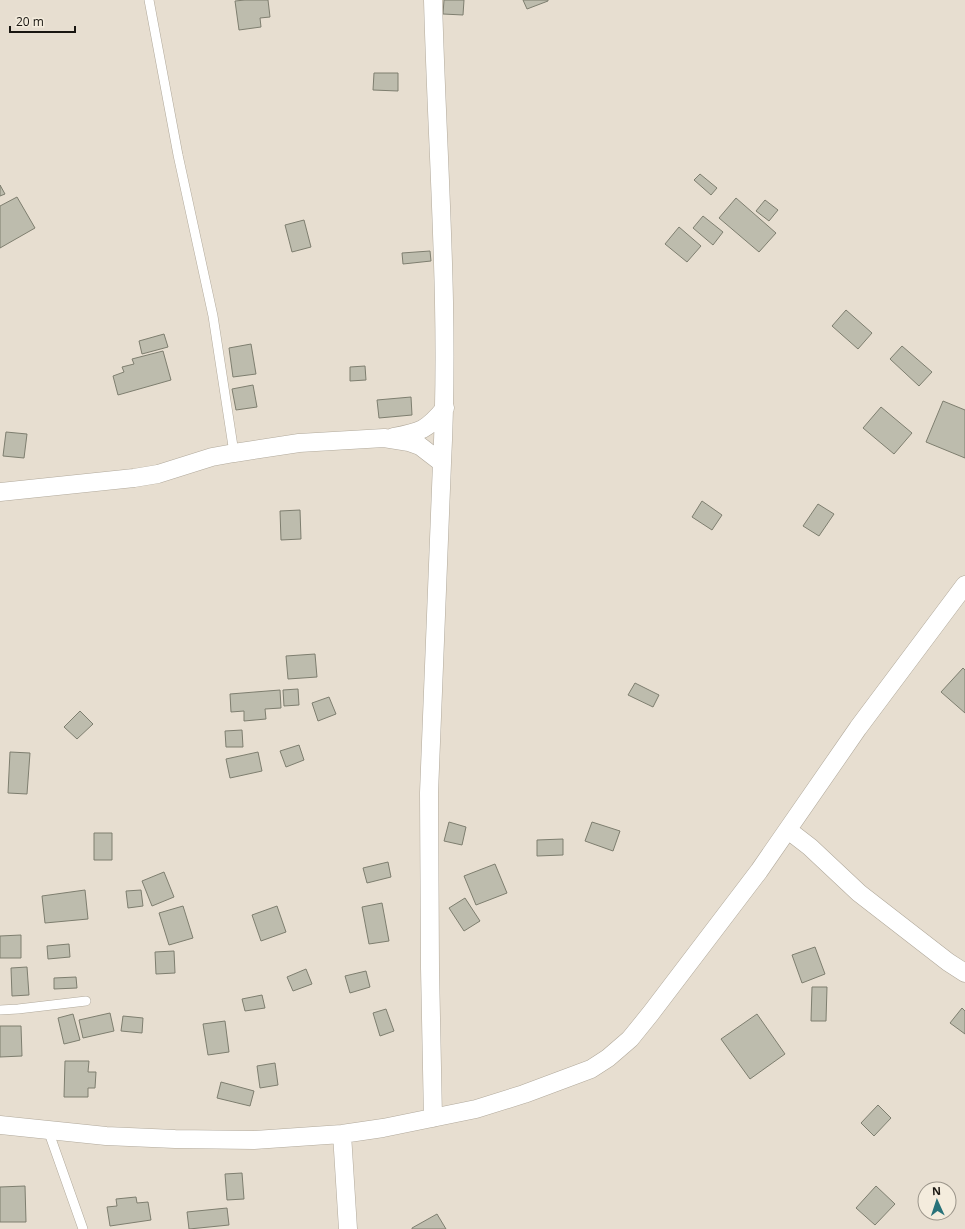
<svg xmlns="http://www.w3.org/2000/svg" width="965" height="1229" font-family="'Open Sans',sans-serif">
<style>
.building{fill:#bdbcad;stroke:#7e7e6f}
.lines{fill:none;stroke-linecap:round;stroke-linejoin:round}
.lane-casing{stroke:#b1a99b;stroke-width:10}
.street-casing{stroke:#b1a99b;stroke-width:19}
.lane{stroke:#fff;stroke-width:9}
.street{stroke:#fff;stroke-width:18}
</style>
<rect width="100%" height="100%" fill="#e7ded0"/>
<!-- building -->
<path class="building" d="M 245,0 L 268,0 L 270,17 L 260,18 L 261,27 L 239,30 L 235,1 Z
M 444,0 L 464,0 L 463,15 L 443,14 Z
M 523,0 L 548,0 L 548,1 L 527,9 Z
M 374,73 L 398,73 L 398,91 L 373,90 Z
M 700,174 L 717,188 L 711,195 L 694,180 Z
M 0,185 L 5,194 L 0,196 Z
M 17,197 L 35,228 L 0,248 L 0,206 Z
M 736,198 L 776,233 L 759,252 L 719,218 Z
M 765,200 L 778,210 L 769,221 L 756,211 Z
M 703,216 L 723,232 L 713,245 L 693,228 Z
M 304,220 L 311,247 L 292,252 L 285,225 Z
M 679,227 L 701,246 L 687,262 L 665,244 Z
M 430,251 L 431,261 L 403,264 L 402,253 Z
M 846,310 L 872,333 L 858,349 L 832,326 Z
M 164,334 L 168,347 L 142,354 L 139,341 Z
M 251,344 L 256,374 L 233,377 L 229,348 Z
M 902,346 L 932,372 L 919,386 L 890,359 Z
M 163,351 L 171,380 L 118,395 L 113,376 L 124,372 L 122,367 L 134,364 L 132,359 Z
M 365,366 L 366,380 L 350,381 L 350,367 Z
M 253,385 L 257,407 L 236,410 L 232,389 Z
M 411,397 L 412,415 L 379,418 L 377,400 Z
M 943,401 L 965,410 L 965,458 L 926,442 Z
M 881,407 L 912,433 L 894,454 L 863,428 Z
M 6,432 L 27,434 L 24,458 L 3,456 Z
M 702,501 L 722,515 L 712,530 L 692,517 Z
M 818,504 L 834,514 L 819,536 L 803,526 Z
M 300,510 L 301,539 L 281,540 L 280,511 Z
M 315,654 L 317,677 L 288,679 L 286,656 Z
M 963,668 L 965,670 L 965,713 L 941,692 Z
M 635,683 L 659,695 L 653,707 L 628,695 Z
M 298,689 L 299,705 L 284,706 L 283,690 Z
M 280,690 L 281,708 L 265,709 L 266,719 L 244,721 L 244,711 L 231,712 L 230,694 Z
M 329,697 L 336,714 L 318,721 L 312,703 Z
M 80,711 L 93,724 L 77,739 L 64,727 Z
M 242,730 L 243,747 L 226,747 L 225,731 Z
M 299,745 L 304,760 L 286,767 L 280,751 Z
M 10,752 L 30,753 L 27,794 L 8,793 Z
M 258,752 L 262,771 L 230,778 L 226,759 Z
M 449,822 L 466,827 L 462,845 L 444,841 Z
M 592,822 L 620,831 L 613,851 L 585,841 Z
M 94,833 L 112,833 L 112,860 L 94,860 Z
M 563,839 L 563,855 L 537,856 L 537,840 Z
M 388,862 L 391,877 L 367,883 L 363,868 Z
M 495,864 L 507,893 L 476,905 L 464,876 Z
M 164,872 L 174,897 L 152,906 L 142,881 Z
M 85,890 L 88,919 L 45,923 L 42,896 Z
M 141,890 L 143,906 L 128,908 L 126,891 Z
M 465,898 L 480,921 L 464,931 L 449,908 Z
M 382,903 L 389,941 L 369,944 L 362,907 Z
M 183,906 L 193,938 L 169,945 L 159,913 Z
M 277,906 L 286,932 L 261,941 L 252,915 Z
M 21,935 L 21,958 L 0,958 L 0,936 Z
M 69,944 L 70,957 L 48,959 L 47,946 Z
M 815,947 L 825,974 L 802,983 L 792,955 Z
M 174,951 L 175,973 L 156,974 L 155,952 Z
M 27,967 L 29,995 L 12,996 L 11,968 Z
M 306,969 L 312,984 L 293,991 L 287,977 Z
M 366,971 L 370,987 L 350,993 L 345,976 Z
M 76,977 L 77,988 L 54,989 L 54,978 Z
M 812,987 L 827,987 L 826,1021 L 811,1021 Z
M 262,995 L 265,1008 L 245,1011 L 242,999 Z
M 962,1008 L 965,1011 L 965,1034 L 950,1023 Z
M 386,1009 L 394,1031 L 380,1036 L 373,1013 Z
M 110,1013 L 114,1031 L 83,1038 L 79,1020 Z
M 73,1014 L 80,1040 L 64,1044 L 58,1018 Z
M 757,1014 L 785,1054 L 750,1079 L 721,1039 Z
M 123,1016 L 143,1018 L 142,1033 L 121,1031 Z
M 225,1021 L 229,1052 L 208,1055 L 203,1024 Z
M 0,1026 L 21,1026 L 22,1056 L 0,1057 Z
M 65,1061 L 89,1061 L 88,1072 L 96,1072 L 95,1088 L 88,1088 L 88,1097 L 64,1097 Z
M 275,1063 L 278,1085 L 260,1088 L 257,1066 Z
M 221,1082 L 254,1091 L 250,1106 L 217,1098 Z
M 878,1105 L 891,1118 L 874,1136 L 861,1123 Z
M 242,1173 L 244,1199 L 227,1200 L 225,1174 Z
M 25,1186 L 26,1222 L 0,1222 L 0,1187 Z
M 876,1186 L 895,1204 L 875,1225 L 856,1208 Z
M 136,1197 L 137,1203 L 148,1202 L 151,1220 L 110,1226 L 107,1207 L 117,1206 L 116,1199 Z
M 227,1208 L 229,1225 L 189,1229 L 187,1212 Z
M 437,1214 L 446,1229 L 412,1229 L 412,1228 Z"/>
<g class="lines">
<!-- lane casing -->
<g class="lane-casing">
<path id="lane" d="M 149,0 L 178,155 L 213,316 L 234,453
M 0,1010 L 18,1009 L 86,1001
M 48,1130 L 83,1229"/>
</g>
<!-- street casing -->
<g class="street-casing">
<path id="street" d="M 433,0 C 437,154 450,308 442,463
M 393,437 C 421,432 427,430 445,408
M 0,492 L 134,478 L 158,474 L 212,457 L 234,453 L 299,443 L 384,438 L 409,442 L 420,446 L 442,463 L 429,793 L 430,968 L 433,1118
M 788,830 L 810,847 L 859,893 L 948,962 L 965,973
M 0,1125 L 106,1136 L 175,1139 L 254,1140 L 342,1134 L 383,1128 L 476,1109 L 524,1094 L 591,1069 L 608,1058 L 630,1039 L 651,1013 L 759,871 L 858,728 L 965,585
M 342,1134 L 348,1229"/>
</g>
<!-- lane -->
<use href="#lane" class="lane"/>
<!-- street -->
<use href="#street" class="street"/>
</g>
<!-- north arrow -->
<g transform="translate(937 1201) rotate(357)"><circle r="19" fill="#f4ecdd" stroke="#9c968b"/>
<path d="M0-3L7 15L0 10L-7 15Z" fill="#287279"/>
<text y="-6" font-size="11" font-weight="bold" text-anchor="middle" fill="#191611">N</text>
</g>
<!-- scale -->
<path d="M10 26v6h65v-6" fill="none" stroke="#191611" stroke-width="2"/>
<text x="16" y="26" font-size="12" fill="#191611" stroke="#f4ecdd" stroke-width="3" paint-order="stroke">20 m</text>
</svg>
